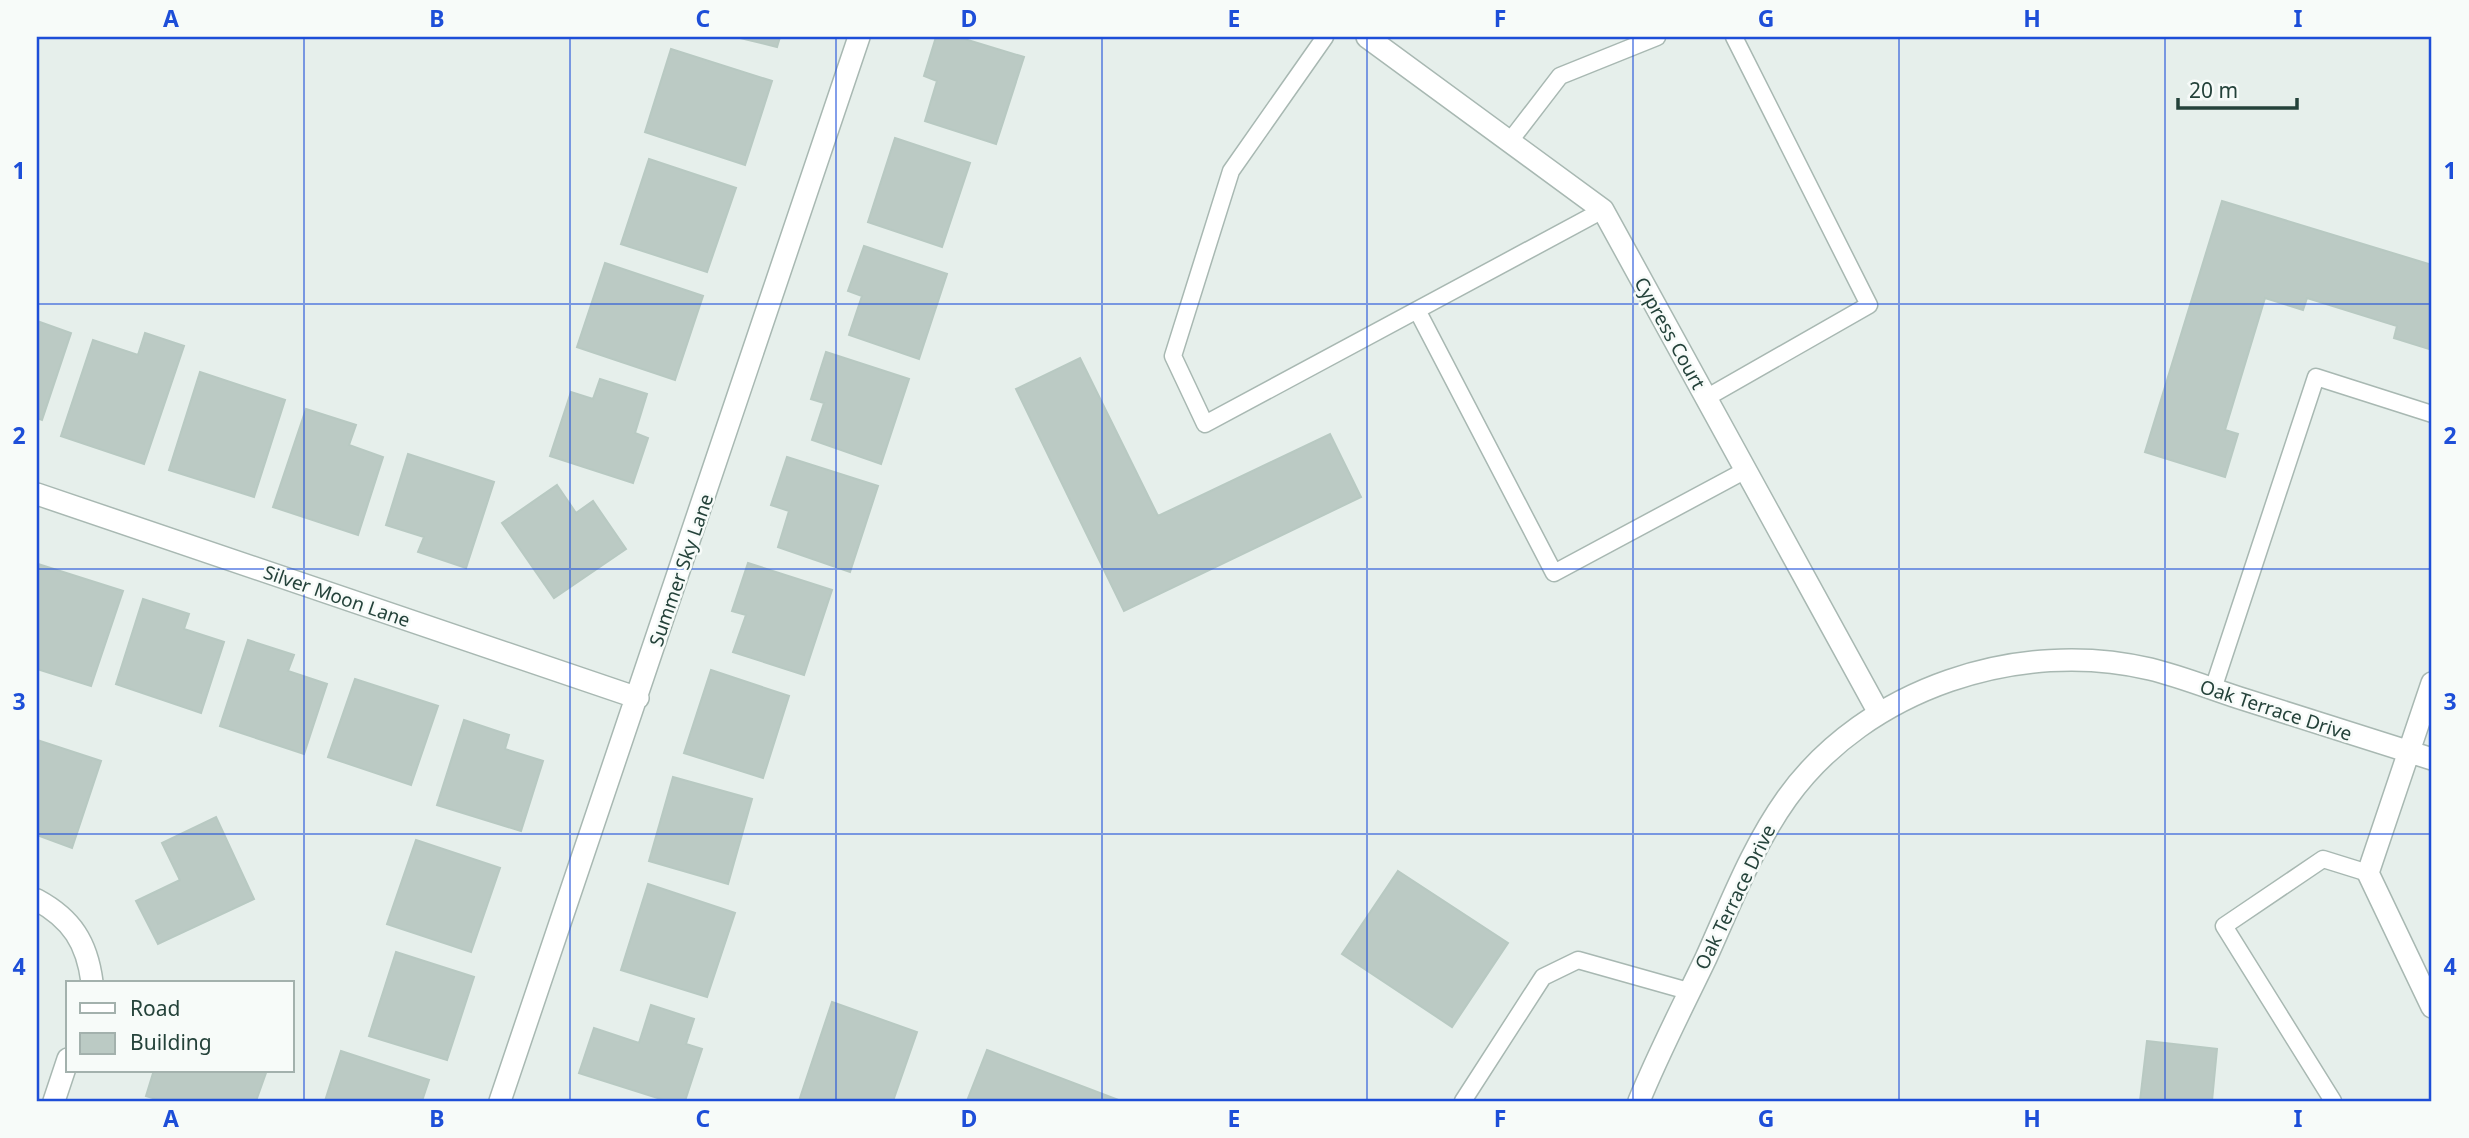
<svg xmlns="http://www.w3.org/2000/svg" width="2469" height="1138" font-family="'Noto Sans',sans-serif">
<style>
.building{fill:#bbcac4;stroke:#b8c9c2;stroke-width:2}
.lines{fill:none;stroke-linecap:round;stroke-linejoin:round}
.lane-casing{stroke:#a8b8b2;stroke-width:19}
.street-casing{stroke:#a8b8b2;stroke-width:24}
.lane{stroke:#fff;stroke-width:16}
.street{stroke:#fff;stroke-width:21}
.grid{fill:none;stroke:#1d4ed8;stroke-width:2;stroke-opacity:0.55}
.labels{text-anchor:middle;stroke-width:5;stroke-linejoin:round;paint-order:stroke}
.street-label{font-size:19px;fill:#24423a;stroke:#f7fbf9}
.neatline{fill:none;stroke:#1d4ed8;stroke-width:2.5}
.grid-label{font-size:23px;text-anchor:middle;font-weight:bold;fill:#1d4ed8}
</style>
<rect width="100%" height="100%" fill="#e6efeb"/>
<!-- building -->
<path class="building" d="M 736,37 L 780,37 L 777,47 Z
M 936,37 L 958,37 L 1024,57 L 996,144 L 925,121 L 937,81 L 924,76 Z
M 671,49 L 772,81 L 745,165 L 645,132 Z
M 895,138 L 970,163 L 942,247 L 868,222 Z
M 649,159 L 736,188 L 707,272 L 621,244 Z
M 2222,201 L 2432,265 L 2432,350 L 2394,338 L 2397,326 L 2307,298 L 2303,310 L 2265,298 L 2225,430 L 2238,434 L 2225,477 L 2145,452 Z
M 864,246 L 947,274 L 919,359 L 849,335 L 862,296 L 848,291 Z
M 605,263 L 703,296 L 675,380 L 577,347 Z
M 37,321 L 71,333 L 42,420 L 37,418 Z
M 145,333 L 184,346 L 144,464 L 61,436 L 93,340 L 138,355 Z
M 826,352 L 909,379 L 881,464 L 812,440 L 824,403 L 811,399 Z
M 1080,358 L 1158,516 L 1330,434 L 1361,497 L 1124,611 L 1016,389 Z
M 200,372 L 285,400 L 254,497 L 169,470 Z
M 600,379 L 647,394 L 635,433 L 648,438 L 633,483 L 550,456 L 571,392 L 593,399 Z
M 306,409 L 356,425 L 349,445 L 383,457 L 358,535 L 273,507 Z
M 408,454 L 494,482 L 466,568 L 418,552 L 424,537 L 386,525 Z
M 787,457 L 878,486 L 850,572 L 778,547 L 789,511 L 771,505 Z
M 557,485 L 576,513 L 593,501 L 626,549 L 554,598 L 502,523 Z
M 748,563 L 832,590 L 804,675 L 733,652 L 746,615 L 732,611 Z
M 38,564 L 123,591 L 91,686 L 37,669 Z
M 143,599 L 189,614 L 184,629 L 224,642 L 201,713 L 116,684 Z
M 248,640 L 294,655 L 288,671 L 327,684 L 304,754 L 220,726 Z
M 711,670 L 789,696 L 763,778 L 684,753 Z
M 355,679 L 438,706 L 411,785 L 328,757 Z
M 464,720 L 509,735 L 505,749 L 543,761 L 521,831 L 437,805 Z
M 37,740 L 101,761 L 72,848 L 37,835 Z
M 673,777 L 752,799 L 728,884 L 649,861 Z
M 216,817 L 254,899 L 158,944 L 136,901 L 180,880 L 162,843 Z
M 416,840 L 500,868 L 471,952 L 387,924 Z
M 1398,871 L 1508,943 L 1452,1027 L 1342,954 Z
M 648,884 L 735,913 L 707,997 L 621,970 Z
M 396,952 L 474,977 L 447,1060 L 369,1036 Z
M 832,1002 L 917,1032 L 893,1101 L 799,1101 Z
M 651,1005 L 694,1019 L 686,1044 L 702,1049 L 685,1101 L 667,1101 L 579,1073 L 594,1028 L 639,1043 Z
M 2147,1041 L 2217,1049 L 2212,1101 L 2140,1101 Z
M 987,1050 L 1121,1101 L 967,1101 Z
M 341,1051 L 429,1080 L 422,1101 L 325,1101 Z
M 154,1070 L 267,1070 L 256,1101 L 163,1101 L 146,1096 Z"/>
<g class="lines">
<!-- lane casing -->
<g class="lane-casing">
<path id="lane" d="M 1325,37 L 1231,171 L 1173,356 L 1205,424 L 1603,210
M 1510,141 L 1560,76 L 1657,37
M 1417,310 L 1554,573 L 1746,470
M 1706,398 L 1869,305 L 1734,37
M 2213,689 L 2316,377 L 2432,414
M 1463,1101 L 1543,977 L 1578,960 L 1688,991
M 2333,1101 L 2224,926 L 2323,859 L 2368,873"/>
</g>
<!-- street casing -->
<g class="street-casing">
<path id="street" d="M 1367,37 L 1603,210 L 1879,713
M 37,494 L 638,698
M 2432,683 L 2368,873 L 2432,1007
M 37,900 C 72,919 87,943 92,982
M 54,1101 L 68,1059
M 500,1101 L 859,37
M 1639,1101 C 1659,1052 1683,1006 1706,958 C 1731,903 1752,847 1787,798 C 1866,688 2020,638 2150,669 C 2183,677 2214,690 2246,700 C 2308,720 2370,739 2432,759"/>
</g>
<!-- lane -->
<use href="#lane" class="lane"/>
<!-- street -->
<use href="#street" class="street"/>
</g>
<!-- grid -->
<path class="grid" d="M 304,37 L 304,1101M 570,37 L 570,1101M 836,37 L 836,1101M 1102,37 L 1102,1101M 1367,37 L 1367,1101M 1633,37 L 1633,1101M 1899,37 L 1899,1101M 2165,37 L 2165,1101M 37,304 L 2432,304M 37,569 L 2432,569M 37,834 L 2432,834"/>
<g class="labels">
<!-- street labels -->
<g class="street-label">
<text transform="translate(1670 333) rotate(61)" y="7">Cypress Court</text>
<text transform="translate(681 570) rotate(-71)" y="7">Summer Sky Lane</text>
<text transform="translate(337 596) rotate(19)" y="7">Silver Moon Lane</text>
<text transform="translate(2276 710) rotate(18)" y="7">Oak Terrace Drive</text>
<text transform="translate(1735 897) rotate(-64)" y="7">Oak Terrace Drive</text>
</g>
</g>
<!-- border -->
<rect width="2469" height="1138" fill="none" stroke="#f7fbf9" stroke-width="77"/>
<!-- legend -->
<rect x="66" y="981" width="228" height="91" fill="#f7fbf9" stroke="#a3b1ad" stroke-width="2"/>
<rect x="80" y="1003" width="35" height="10" fill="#ffffff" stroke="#a3b1ad" stroke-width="2"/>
<text x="130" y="1016" font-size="21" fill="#24423a">Road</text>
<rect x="80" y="1033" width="35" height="21" fill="#bbcac4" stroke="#a3b1ad" stroke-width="2"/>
<text x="130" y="1050" font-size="21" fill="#24423a">Building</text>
<!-- scale -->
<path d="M2178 98v10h119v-10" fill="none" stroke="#24423a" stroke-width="3.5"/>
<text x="2189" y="98" font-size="21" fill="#24423a" stroke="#f7fbf9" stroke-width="5" paint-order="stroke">20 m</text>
<rect x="38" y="38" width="2392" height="1062" class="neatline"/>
<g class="grid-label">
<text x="171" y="27">A</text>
<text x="437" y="27">B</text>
<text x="703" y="27">C</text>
<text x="969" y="27">D</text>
<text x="1234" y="27">E</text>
<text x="1500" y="27">F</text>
<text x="1766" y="27">G</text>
<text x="2032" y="27">H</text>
<text x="2298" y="27">I</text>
<text x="19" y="179">1</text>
<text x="2450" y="179">1</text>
<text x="19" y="444">2</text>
<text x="2450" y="444">2</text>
<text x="19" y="710">3</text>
<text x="2450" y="710">3</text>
<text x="19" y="975">4</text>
<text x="2450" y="975">4</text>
<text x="171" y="1127">A</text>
<text x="437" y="1127">B</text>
<text x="703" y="1127">C</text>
<text x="969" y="1127">D</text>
<text x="1234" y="1127">E</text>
<text x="1500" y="1127">F</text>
<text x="1766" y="1127">G</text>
<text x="2032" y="1127">H</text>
<text x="2298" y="1127">I</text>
</g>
</svg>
